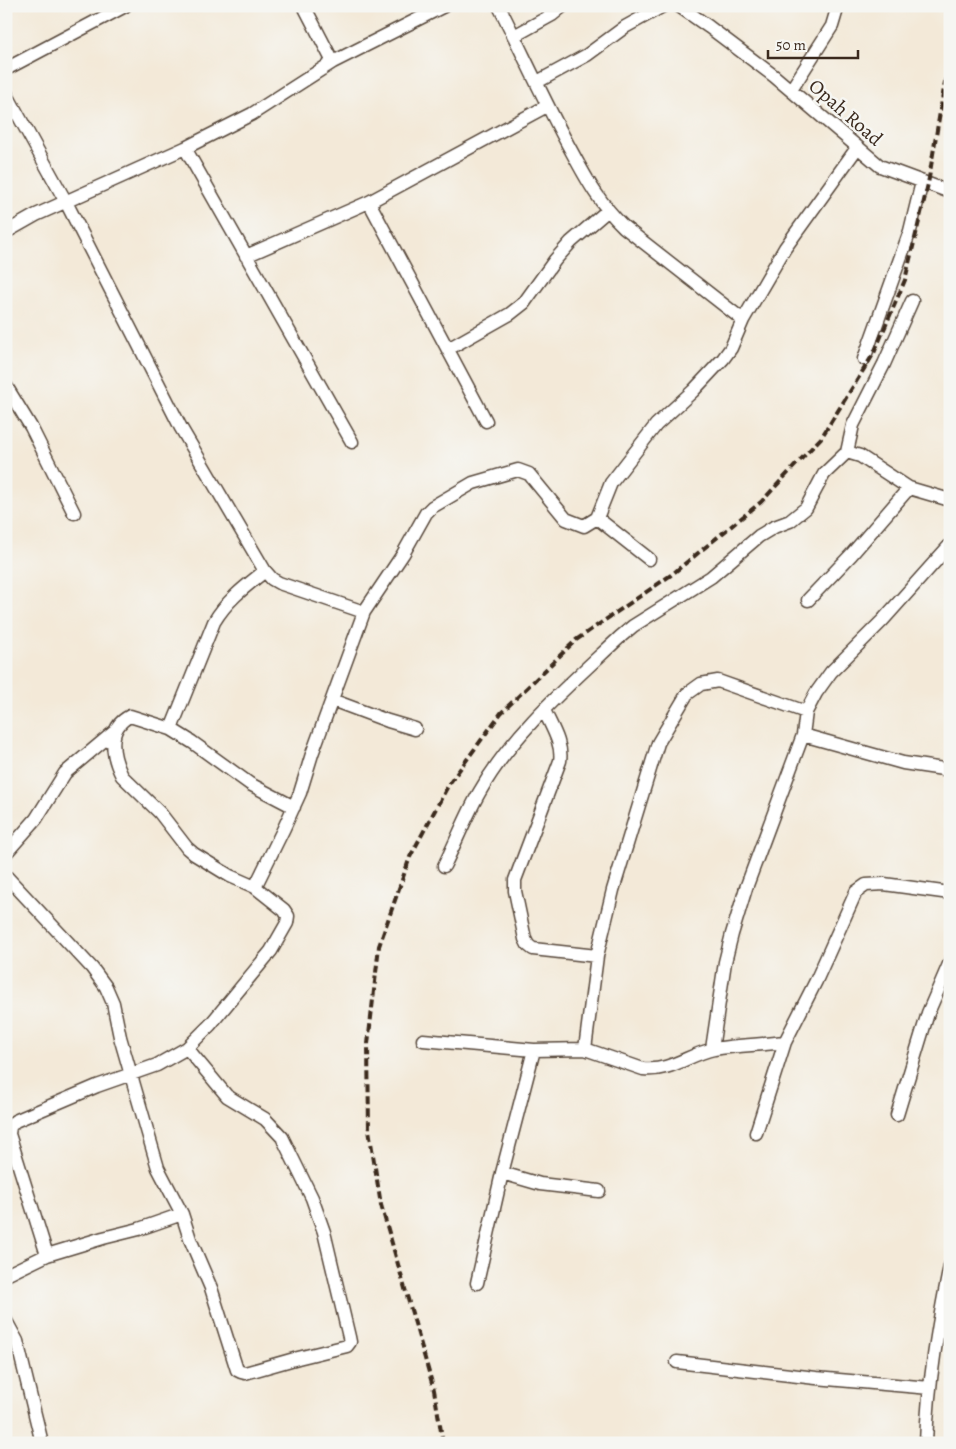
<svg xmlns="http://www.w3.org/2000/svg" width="956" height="1449" font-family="Alegreya,serif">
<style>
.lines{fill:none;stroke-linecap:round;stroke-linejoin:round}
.street-casing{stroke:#57473a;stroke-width:15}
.street{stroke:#fff;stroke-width:12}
.rail{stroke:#3b2a1e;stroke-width:4;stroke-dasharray:8 4;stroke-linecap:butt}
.labels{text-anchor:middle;stroke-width:5;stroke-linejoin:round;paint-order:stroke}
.street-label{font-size:20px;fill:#3b2a1e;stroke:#f6f6f2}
</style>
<rect width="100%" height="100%" fill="#f6f6f2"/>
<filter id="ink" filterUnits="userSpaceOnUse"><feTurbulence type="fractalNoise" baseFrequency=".02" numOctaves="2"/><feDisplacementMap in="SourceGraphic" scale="10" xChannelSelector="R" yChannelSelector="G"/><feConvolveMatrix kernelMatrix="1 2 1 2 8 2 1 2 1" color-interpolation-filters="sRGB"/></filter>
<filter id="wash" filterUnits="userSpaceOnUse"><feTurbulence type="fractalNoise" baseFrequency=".0096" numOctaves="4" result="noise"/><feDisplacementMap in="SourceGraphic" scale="20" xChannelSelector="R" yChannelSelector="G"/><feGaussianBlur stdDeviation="1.12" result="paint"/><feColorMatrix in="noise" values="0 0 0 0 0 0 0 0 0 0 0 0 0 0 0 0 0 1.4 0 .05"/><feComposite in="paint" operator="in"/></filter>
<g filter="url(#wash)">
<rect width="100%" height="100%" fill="#f3e9d8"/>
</g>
<g filter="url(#ink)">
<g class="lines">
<!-- street casing -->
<g class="street-casing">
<path id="street" d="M 304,6 L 333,62
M 499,6 C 522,52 543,98 567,143 C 585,176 597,201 624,227 L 743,320
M 679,6 L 709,27 L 774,76 L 880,166 L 950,192
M 514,36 L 552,15 L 563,6
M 6,69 L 125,6
M 537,82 L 587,55 L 625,27 L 663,6
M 791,90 L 832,26 L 838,6
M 6,93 L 66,202 L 181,428 L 265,571 L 272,579 L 279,583 L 364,612
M 185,148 L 352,442
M 369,202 L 486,421
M 6,232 L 36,215 L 185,148 L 252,114 L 333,62 L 444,6
M 246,256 L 369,202 L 547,106
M 448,349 L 510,314 L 524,303 L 555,260 L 571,242 L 607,211
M 864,359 L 910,231 L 922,182
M 6,386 L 31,427 L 74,513
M 847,452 L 853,425 L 884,364 L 912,301
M 597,518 L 649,559
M 808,600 L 851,555 L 909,488
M 332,700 L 388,721 L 415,729
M 544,710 C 551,726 563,744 560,761 L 515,880 L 515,891 L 525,939 L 528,945 L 533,949 L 597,956
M 171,729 L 214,622 C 227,600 246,586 265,571
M 803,735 L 903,763 L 950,770
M 6,853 L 36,819 L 65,773 L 114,732
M 444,866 C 456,842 466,816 479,793 C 513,732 570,684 620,637 L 633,626 L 711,577 L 759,536 L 774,527 L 790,521 L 806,508 L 824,474 L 847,452 L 860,456 L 909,488 L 950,500
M 6,876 L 92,968 L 106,987 L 113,1003 L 120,1037 L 158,1168 L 182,1214 L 190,1239 L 211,1288 L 237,1370 L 241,1372 L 245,1373 L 298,1358 L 347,1346 L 350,1342 L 349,1337 L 324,1232 L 312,1198 L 282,1137 L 265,1119 L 227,1096 L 187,1048
M 255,887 L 284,828 L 300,793 L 312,754 L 364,612 L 403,554 L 426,513 L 432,507 L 473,483 L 518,470 L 529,474 L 566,519 L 584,526 L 597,518 L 611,483 L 656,425 L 693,391 L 723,359 L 731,348 L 743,320 L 785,248 L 857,148
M 423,1040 L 534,1050
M 585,1049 L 597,956 L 613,890 L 658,743 L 687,694 L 701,684 L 718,681 L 806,712
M 712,1049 L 725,962 L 732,934 L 746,888 L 803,735 L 806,712 L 816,693 L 831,672 L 882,621 L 950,545
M 897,1115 L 928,1013 L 950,962
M 756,1133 L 785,1042 L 816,981 L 856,892 L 866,885 L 884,884 L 950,893
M 502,1173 L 540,1184 L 599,1191
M 47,1255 L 9,1134 L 10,1127 L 15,1121 L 97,1086 L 157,1065 L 187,1048 L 210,1025 L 271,951 L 287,923 L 288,916 L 284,910 L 255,887 L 230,876 L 194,854 L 187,848 L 160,813 L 122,776 C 112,756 106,728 130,716 L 171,729 L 192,742 L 250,784 L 294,807
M 6,1275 L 47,1255 L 103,1238 L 139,1229 L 182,1214
M 477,1283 L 502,1173 L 534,1050 L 585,1049 L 643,1069 C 671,1072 689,1054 714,1049 C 737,1045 762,1045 785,1042
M 6,1321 L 17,1341 L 42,1443
M 677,1362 L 816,1378 L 930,1388
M 926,1443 C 928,1383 938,1325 950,1266"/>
</g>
<!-- street -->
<use href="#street" class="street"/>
<!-- rail -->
<path class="rail" d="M 443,1443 L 434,1390 L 381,1205 L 369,1130 L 368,1044 L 379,946 L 410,857 L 449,784 L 501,713 L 576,640 L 671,575 L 761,502 L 821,438 L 874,353 L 905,280 L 928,184 L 950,52"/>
</g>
</g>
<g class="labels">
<!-- street labels -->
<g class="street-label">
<text transform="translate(846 112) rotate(41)" y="7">Opah Road</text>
</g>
</g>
<!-- margin -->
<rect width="956" height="1449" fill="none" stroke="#f6f6f2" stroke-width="25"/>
<!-- scale -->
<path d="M768 50v8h90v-8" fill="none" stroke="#3b2a1e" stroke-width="2.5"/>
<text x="776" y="50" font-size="15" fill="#3b2a1e" stroke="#f6f6f2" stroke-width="4" paint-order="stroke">50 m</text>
</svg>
